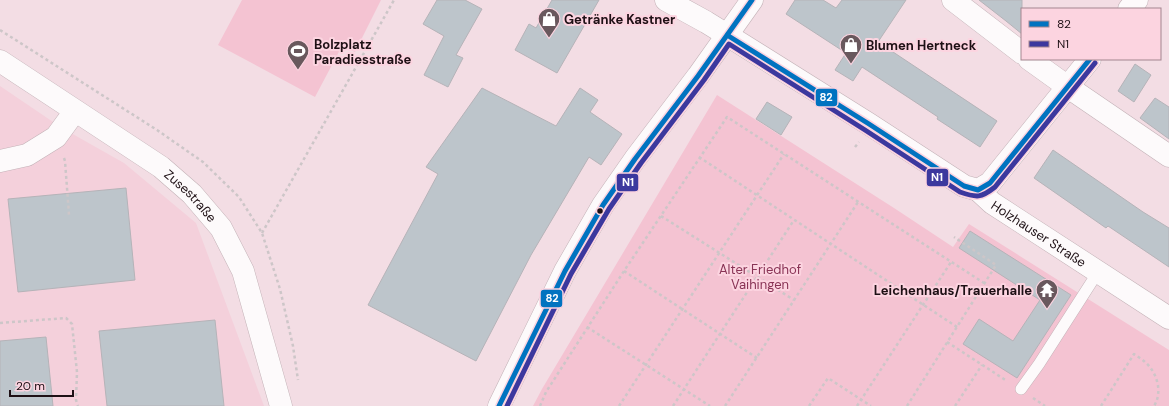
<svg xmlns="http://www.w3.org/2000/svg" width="1169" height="406" font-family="'DM Sans',sans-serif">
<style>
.built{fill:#f4d0db}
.green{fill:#f4c3d2}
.building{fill:#bdc5cb;stroke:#b5b3b8}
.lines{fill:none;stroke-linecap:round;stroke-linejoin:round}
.lane-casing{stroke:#c3b2b7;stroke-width:12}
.street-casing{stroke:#c3b2b7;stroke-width:23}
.secondary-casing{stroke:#c3b2b7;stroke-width:23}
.path{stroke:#cdc6c8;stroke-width:2.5;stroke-dasharray:3 3;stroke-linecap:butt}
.lane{stroke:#fdfafb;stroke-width:11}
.street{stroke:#fdfafb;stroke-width:22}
.secondary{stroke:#fdfafb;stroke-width:22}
.bus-1-casing{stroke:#fcd4e0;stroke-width:8}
.bus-2-casing{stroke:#fcd4e0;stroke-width:8}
.bus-1{stroke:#0073c0;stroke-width:5}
.bus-2{stroke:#3c389e;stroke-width:5}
.bus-dot{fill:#1e1015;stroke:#fcd4e0;stroke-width:1.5}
.labels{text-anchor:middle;stroke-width:4;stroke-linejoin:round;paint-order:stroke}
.poi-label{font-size:13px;font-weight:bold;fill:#1e1015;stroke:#fcd4e0;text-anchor:start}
.street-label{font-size:13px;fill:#1e1015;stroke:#fcd4e0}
.park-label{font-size:13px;fill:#893355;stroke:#fcd4e0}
.line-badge{stroke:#fcd4e0;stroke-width:1.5}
.badge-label{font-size:11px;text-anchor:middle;font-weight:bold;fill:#fff}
</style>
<rect width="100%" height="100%" fill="#f3dde4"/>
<!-- built -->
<path class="built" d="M 0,86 L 62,128 L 124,163 L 196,223 L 264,406 L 0,406 Z"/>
<!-- green -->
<path class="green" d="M 242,0 L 381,0 L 355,52 L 342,46 L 315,97 L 218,45 Z
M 717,95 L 894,208 L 953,247 L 969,224 L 1169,350 L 1169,406 L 533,406 L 542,389 Z"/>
<!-- building -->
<path class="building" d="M 437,0 L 465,0 L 482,9 L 456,55 L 463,58 L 448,87 L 424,75 L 444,36 L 423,24 Z
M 552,0 L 599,0 L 557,73 L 515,50 L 529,24 L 536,28 Z
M 795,0 L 823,0 L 836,8 L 842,0 L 906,0 L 878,42 L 997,121 L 980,147 L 937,119 L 938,117 L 862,67 L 853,81 L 835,70 L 846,53 L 786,14 Z
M 979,0 L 1022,0 L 1022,34 L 1006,21 Z
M 1135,64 L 1151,75 L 1134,102 L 1118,91 Z
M 482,88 L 556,126 L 580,88 L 598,100 L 590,112 L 622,134 L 601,165 L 589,157 L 531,255 L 476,361 L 368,305 L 438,174 L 426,167 Z
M 1155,98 L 1169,107 L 1169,139 L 1140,118 Z
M 767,102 L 792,117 L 781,135 L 756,119 Z
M 1053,150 L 1143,212 L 1169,228 L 1169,267 L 1108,226 L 1106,228 L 1034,178 Z
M 126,188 L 135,280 L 18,292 L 8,199 Z
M 970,231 L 1071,295 L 1017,378 L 963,344 L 979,319 L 1013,341 L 1040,300 L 959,248 Z
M 215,320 L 224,406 L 107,406 L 99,331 Z
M 46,337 L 53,406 L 0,406 L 0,341 Z"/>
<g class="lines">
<!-- lane casing -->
<g class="lane-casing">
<path id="lane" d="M 1021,389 L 1039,364 L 1098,272"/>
</g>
<!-- street casing -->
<g class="street-casing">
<g id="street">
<path d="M 666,0 L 706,22 L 727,35"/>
<path d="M 953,0 L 1022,53"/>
<path d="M 1029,59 L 1068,87 L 1169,156"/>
<path d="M 0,161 L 27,155 L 56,137 L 75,111"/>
<path id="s1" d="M 978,190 L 992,203 L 1169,318"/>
</g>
</g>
<!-- secondary casing -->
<g class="secondary-casing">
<g id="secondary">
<path d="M 1129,9 L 1137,0"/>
<path d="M 727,35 L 869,124 L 964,186 L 978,190 L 990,183 L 1090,59"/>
<path id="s2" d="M 0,61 L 161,167 L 192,194 L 221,228 L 243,271 L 281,406"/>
<path d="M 499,406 L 565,271 L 603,205 L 635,159 L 698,76 L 752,0"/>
</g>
</g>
<!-- path -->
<path class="path" d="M 0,30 L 157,130 L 203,162 L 239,197 L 262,233 L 280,289 L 293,346 L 298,380
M 855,147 L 859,142
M 699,157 L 957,327
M 64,158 L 65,161 L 69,215
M 661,216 L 794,300
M 262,233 L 394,0
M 624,271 L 757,358
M 0,323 L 66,318 L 72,324 L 77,372 L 76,400 L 78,406
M 587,327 L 710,406
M 947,342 L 1007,381
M 1033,398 L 1045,406
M 540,406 L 546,392 L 624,271 L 727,117 L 984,283
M 619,406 L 784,154
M 673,406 L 794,220
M 725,406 L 858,202
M 809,406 L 828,378 L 871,406
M 857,406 L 951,262
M 907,406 L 996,265 L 954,237
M 955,406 L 982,365
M 1101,406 L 1134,354 C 1138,357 1142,359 1145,362 C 1157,372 1163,392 1154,406"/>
<!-- lane -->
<use href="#lane" class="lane"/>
<!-- street -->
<use href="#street" class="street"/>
<!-- secondary -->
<use href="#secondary" class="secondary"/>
<!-- bus-1 casing -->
<g class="bus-1-casing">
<path id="bus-1" d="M 727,35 L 869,124 L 964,186 L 978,190 L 990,183 L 1090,59
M 499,406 L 565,271 L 603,205 L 635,159 L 698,76 L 752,0"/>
</g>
<!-- bus-2 casing -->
<g class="bus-2-casing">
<path id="bus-2" d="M 507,406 L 571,274 L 609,209 L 641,163 L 704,80 L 729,44 L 865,130 L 960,192 C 977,198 981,198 995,187 L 1095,63"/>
</g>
<!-- bus-1 -->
<use href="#bus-1" class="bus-1"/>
<!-- bus-2 -->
<use href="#bus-2" class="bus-2"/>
</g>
<!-- icons -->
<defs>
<g id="shop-pin" transform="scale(1.15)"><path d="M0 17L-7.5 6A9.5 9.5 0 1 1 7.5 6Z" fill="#69585d" stroke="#fcd4e0"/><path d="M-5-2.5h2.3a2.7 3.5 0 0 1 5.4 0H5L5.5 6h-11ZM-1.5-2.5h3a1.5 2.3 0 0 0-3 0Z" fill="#fff"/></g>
<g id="stadium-pin" transform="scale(1.15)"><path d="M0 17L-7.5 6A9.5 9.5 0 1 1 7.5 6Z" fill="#69585d" stroke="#fcd4e0"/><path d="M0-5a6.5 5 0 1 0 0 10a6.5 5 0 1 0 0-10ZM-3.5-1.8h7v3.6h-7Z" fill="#fff"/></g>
<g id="temple-pin" transform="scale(1.15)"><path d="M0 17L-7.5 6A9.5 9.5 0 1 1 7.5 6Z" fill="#69585d" stroke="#fcd4e0"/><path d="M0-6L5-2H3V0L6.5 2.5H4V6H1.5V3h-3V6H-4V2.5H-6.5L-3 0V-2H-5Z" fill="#fff"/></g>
</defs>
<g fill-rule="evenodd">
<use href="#shop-pin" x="549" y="19"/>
<use href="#shop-pin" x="851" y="45"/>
<use href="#stadium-pin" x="298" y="51"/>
<use href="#temple-pin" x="1047" y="290"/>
</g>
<!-- markers -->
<circle class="bus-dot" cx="600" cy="211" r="3.5"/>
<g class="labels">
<!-- poi labels -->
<g class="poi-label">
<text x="564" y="24">Getränke Kastner</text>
<text x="314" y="49">Bolzplatz<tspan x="314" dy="15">Paradiesstraße</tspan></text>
<text x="866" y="50">Blumen Hertneck</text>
<text x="1032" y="295" text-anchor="end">Leichenhaus/Trauerhalle</text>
</g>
<!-- street labels -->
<g class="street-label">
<text dy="5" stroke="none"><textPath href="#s2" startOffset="234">Zusestraße</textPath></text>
<text dy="5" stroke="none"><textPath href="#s1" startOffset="75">Holzhauser Straße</textPath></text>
</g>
<!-- park labels -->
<g class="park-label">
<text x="760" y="274">Alter Friedhof<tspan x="760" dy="15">Vaihingen</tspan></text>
</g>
</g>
<g class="line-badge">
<rect x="815" y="88" width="23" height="19" rx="4" fill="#0073c0"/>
<rect x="926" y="168" width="23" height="19" rx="4" fill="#3c389e"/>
<rect x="616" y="173" width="23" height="19" rx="4" fill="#3c389e"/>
<rect x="540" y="289" width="23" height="19" rx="4" fill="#0073c0"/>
</g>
<g class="badge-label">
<text x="826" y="101">82</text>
<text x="937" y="181">N1</text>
<text x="628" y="186">N1</text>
<text x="552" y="302">82</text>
</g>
<!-- legend -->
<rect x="1021" y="8" width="140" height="52" fill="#fcd4e0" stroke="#a3868f"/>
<rect x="1029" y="21" width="20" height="6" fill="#0073c0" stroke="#a3868f"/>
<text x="1057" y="28" font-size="12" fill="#1e1015">82</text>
<rect x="1029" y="41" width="20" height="6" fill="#3c389e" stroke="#a3868f"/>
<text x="1057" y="48" font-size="12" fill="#1e1015">N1</text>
<!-- scale -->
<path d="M10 390v6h63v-6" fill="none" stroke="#1e1015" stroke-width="2"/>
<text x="16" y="390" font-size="12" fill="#1e1015" stroke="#fcd4e0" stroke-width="3" paint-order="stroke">20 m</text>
</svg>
